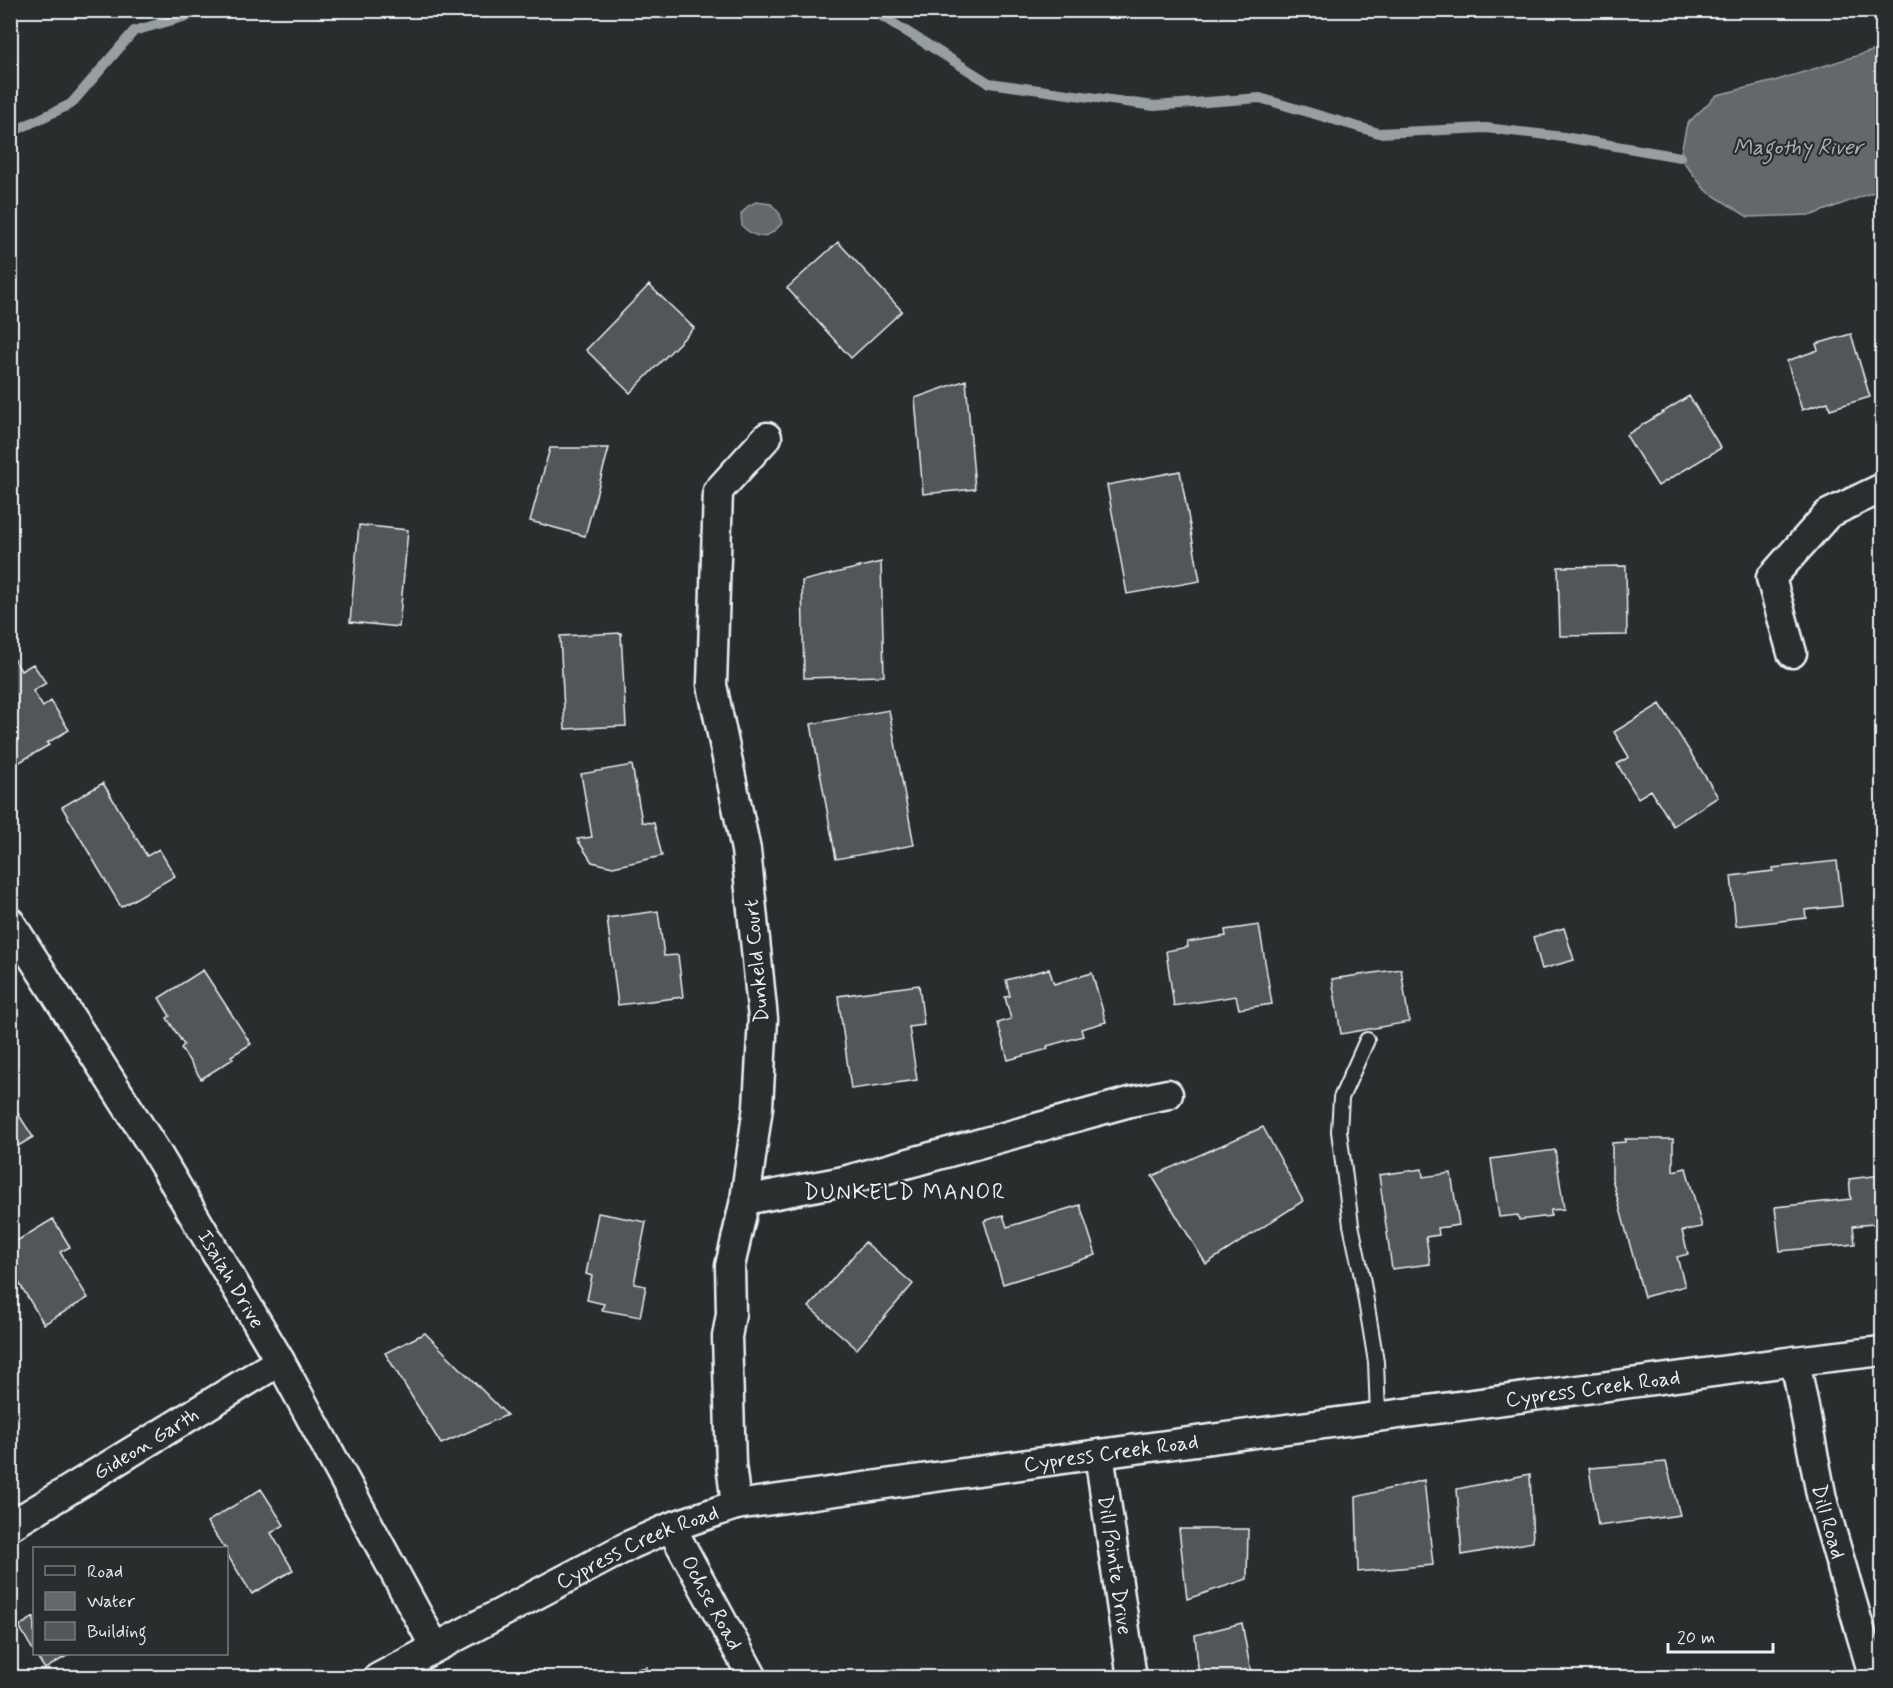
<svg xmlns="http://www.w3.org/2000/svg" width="1893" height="1688" font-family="Mynerve,sans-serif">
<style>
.water{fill:#63686b;stroke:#989fa3;stroke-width:1.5}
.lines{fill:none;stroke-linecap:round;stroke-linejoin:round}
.stream{stroke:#989fa3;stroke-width:10}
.building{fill:#535759;stroke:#e8f1f8;stroke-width:1.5}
.service-casing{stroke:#e8f1f8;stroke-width:18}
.minor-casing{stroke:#e8f1f8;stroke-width:33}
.path{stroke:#e8f1f8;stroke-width:4;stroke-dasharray:1.5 4.5;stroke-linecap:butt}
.service{stroke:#2a2d2e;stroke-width:14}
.minor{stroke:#2a2d2e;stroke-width:28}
.labels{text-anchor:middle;stroke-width:4.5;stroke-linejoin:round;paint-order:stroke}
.street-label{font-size:21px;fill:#e8f1f8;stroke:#2a2d2e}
.water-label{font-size:22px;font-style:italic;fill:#acb3b9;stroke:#2a2d2e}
.neighbourhood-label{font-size:22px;letter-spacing:1.5px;fill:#e8f1f8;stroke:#2a2d2e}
</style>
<rect width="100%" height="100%" fill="#2a2d2e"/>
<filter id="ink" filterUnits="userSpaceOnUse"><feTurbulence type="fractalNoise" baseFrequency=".0167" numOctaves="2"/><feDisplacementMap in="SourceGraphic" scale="12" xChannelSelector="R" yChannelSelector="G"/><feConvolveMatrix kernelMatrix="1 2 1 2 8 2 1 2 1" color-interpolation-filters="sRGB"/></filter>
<g filter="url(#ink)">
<!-- water -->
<path class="water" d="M 1882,48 L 1882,189 L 1812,215 L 1748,217 L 1705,190 L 1680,157 L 1687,124 L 1717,95 L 1771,82 Z
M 756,202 L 771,204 L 780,214 L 782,223 C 769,239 757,241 742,226 L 741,214 L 748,206 Z"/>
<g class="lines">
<!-- stream -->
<path class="stream" d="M 872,10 L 989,83 L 1154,106 L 1260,98 L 1379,133 L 1486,128 L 1564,137 L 1680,157
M 10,133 L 71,104 L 134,31 L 208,10"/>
</g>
<!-- building -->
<path class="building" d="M 838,242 L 902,311 L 851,358 L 787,288 Z
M 649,285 L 694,328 L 630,393 L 586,350 Z
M 1851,334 L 1870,397 L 1830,409 L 1828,402 L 1802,410 L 1787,361 L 1818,350 L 1816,344 Z
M 966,380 L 975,489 L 923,494 L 915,398 Z
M 1689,396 L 1721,448 L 1658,486 L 1626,435 Z
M 550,448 L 609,448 L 585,536 L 530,521 Z
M 1180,471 L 1200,581 L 1127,594 L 1107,485 Z
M 359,525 L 408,530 L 399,627 L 350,622 Z
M 881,562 L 884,676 L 804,678 L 802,581 Z
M 1626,566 L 1627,635 L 1560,636 L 1558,567 Z
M 621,633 L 626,726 L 565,729 L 560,636 Z
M 10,653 L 21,671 L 33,664 L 46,683 L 33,691 L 43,707 L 51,701 L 69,730 L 47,743 L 49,745 L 18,763 L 10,751 Z
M 1660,704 L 1718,797 L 1673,826 L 1651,790 L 1638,798 L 1617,764 L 1629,757 L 1614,732 Z
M 889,710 L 914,845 L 836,859 L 811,724 Z
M 632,765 L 642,822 L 654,823 L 662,856 L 613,867 L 592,862 L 577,839 L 592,837 L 581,774 Z
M 103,783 L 147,856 L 159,849 L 175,876 L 121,907 L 62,807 Z
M 1837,861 L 1842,906 L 1805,910 L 1806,918 L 1736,926 L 1731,876 L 1773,871 L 1772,868 Z
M 658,911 L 664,956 L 678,955 L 683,997 L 618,1005 L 607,918 Z
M 1259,925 L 1272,1004 L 1239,1009 L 1236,996 L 1174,1006 L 1166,951 L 1188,947 L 1187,942 L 1226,936 L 1225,930 Z
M 1564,928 L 1574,960 L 1542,969 L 1533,937 Z
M 1049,969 L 1054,984 L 1092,973 L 1106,1022 L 1081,1029 L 1083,1036 L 1047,1046 L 1048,1049 L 1008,1060 L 998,1023 L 1011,1019 L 1005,997 L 1010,996 L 1006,980 Z
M 1401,969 L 1409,1022 L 1341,1034 L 1332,979 Z
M 203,970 L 251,1044 L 231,1056 L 233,1059 L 201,1079 L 181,1048 L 184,1045 L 167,1018 L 170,1016 L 159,998 Z
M 919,985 L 924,1025 L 909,1027 L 917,1080 L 851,1089 L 838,996 Z
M 10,1101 L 33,1137 L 10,1151 Z
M 1263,1127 L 1303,1201 L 1206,1264 L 1152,1176 Z
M 1625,1139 L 1673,1139 L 1673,1171 L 1686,1168 L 1702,1227 L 1682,1231 L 1688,1254 L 1677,1257 L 1685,1286 L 1644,1297 L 1612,1179 L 1612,1143 L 1625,1142 Z
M 1555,1150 L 1564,1209 L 1551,1210 L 1551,1216 L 1519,1220 L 1518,1215 L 1499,1217 L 1491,1159 Z
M 1422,1169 L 1423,1177 L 1451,1173 L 1459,1225 L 1438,1228 L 1439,1235 L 1426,1237 L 1430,1264 L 1392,1269 L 1379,1175 Z
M 1882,1175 L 1882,1223 L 1853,1226 L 1855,1244 L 1780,1251 L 1775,1207 L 1851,1199 L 1849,1179 Z
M 1080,1205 L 1096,1255 L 1003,1284 L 984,1221 L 1003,1215 L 1007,1227 Z
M 598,1213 L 646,1222 L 634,1284 L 646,1286 L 640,1317 L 602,1310 L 604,1304 L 587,1300 L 592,1276 L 586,1274 Z
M 53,1219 L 70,1247 L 60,1252 L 88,1298 L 44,1324 L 10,1268 L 10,1245 Z
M 865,1242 L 913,1284 L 857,1349 L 809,1307 Z
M 425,1333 L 507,1415 L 441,1444 L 385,1353 Z
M 1666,1462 L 1680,1515 L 1598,1526 L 1589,1468 Z
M 1530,1474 L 1533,1542 L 1462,1555 L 1457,1489 Z
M 1424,1480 L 1433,1565 L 1358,1572 L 1356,1497 Z
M 261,1489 L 284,1525 L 271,1533 L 293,1570 L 252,1594 L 226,1553 L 226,1548 L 224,1548 L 207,1522 Z
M 1179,1529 L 1248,1529 L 1247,1579 L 1187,1599 Z
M 34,1617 L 34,1652 L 19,1626 Z
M 1242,1623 L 1252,1678 L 1199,1678 L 1195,1635 Z
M 35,1654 L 70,1654 L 45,1669 Z
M 647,1667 L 649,1678 L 618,1678 L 617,1673 Z"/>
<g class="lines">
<!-- service casing -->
<g class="service-casing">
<path id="service" d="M 1367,1040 L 1341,1098 L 1339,1131 L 1351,1225 L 1362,1277 L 1376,1362 L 1378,1416"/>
</g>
<!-- minor casing -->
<g class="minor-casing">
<g id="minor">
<path d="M 1792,653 L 1771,578 L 1828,514 L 1882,488"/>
<path id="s1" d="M 10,922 L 158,1155 L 280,1361 L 435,1647"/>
<path d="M 745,1200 L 844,1181 L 1130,1102 L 1168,1094"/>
<path id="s2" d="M 1795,1361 L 1822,1499 L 1874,1678"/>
<path id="s3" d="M 1099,1454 L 1132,1678"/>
<path d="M 736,1505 L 731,1464 L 727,1337 L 731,1314 L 730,1266 L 745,1200 L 758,1107 L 763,1019 L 746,850 L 712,685 L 718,491 L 767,437"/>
<path id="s4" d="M 10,1526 L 280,1361"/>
<path id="s5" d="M 671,1527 L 753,1678"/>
<path id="s6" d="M 378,1678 L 630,1545 L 671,1527 L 736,1505 L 1099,1454 L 1795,1361 L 1882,1351"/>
</g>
</g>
<!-- path -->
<path class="path" d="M 1882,41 L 1882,43"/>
<!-- service -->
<use href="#service" class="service"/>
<!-- minor -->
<use href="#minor" class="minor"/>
</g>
</g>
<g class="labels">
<!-- street labels -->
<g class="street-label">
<text transform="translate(756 961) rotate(-95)" y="7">Dunkeld Court</text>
<text dy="7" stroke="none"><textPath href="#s1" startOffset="420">Isaiah Drive</textPath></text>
<text dy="7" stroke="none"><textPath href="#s6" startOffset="1263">Cypress Creek Road</textPath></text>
<text dy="7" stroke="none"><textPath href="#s4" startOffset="159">Gideon Garth</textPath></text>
<text dy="7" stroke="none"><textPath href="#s6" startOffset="777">Cypress Creek Road</textPath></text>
<text dy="7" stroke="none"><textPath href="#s2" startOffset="164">Dill Road</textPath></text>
<text dy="7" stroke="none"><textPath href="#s6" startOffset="291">Cypress Creek Road</textPath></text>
<text dy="7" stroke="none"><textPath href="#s3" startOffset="112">Dill Pointe Drive</textPath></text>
<text dy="7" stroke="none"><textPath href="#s5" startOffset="86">Ochse Road</textPath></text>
</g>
<!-- water labels -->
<g class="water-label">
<text x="1798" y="154">Magothy River</text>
</g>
<!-- neighbourhood labels -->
<g class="neighbourhood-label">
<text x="905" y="1199">DUNKELD MANOR</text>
</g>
</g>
<!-- margin -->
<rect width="1893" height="1688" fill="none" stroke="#2a2d2e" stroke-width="36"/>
<rect x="18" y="18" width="1857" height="1652" fill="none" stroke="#e8f1f8" stroke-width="2" filter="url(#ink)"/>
<!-- legend -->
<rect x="33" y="1547" width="195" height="108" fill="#2a2d2e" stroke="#767b7f" stroke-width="1.5"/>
<rect x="45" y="1566" width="30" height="9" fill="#2a2d2e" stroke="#767b7f" stroke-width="1.5"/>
<text x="87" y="1577" font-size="18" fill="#e8f1f8">Road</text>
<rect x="45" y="1592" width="30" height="18" fill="#63686b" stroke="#767b7f" stroke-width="1.5"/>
<text x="87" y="1607" font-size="18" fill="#e8f1f8">Water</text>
<rect x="45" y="1622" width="30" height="18" fill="#535759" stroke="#767b7f" stroke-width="1.5"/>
<text x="87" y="1637" font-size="18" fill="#e8f1f8">Building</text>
<!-- scale -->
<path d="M1668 1643v9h105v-9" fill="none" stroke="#e8f1f8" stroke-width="3"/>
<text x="1677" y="1643" font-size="18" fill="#e8f1f8" stroke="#2a2d2e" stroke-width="4.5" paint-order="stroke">20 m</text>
</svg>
